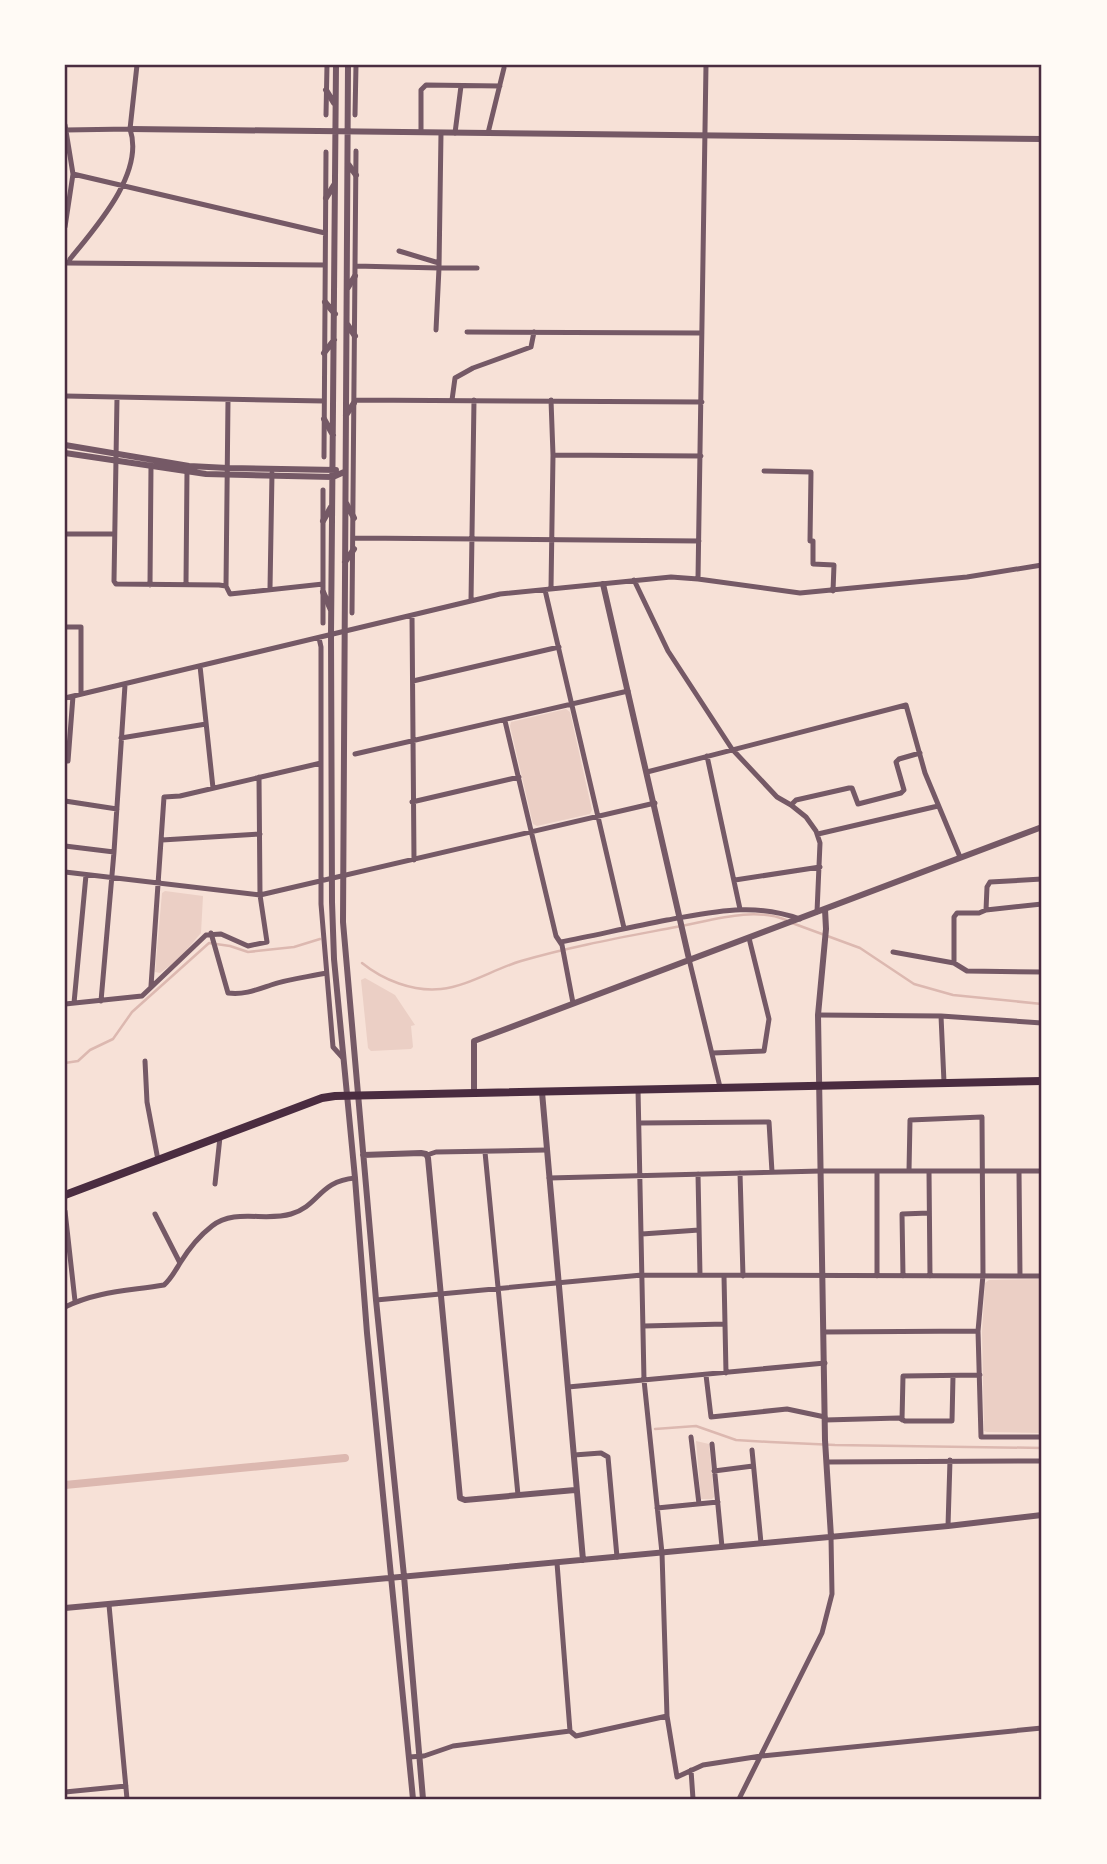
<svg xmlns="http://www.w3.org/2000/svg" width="1107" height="1864" font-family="'Roboto Condensed',sans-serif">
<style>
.green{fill:#ebcfc5}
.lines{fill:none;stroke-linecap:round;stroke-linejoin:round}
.stream{stroke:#dcb8b0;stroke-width:2.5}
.canal{stroke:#dcb8b0;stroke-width:8}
.minor{stroke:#755966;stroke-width:5}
.tertiary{stroke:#755966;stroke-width:6}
.primary{stroke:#4a2c40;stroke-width:8}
.neatline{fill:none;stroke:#4a2c40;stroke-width:2.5}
</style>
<rect width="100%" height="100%" fill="#f7e1d7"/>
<!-- green -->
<path class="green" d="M 566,709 L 570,712 L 592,810 L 590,814 L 537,826 L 533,824 L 510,726 L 511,722 Z
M 165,891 L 203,896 L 201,933 L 179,959 L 160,973 L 155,972 L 162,893 Z
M 365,978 L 395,995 L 415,1025 L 411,1026 L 413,1047 L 411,1049 L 371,1051 L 368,1048 L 361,980 Z
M 1042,1279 L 1042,1433 L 987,1432 L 984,1431 L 982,1332 L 985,1283 L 989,1280 Z
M 696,1441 L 709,1444 L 714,1497 L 712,1499 L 701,1499 Z"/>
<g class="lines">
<!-- stream -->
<path class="stream" d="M 792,923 L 860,948 L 914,984 L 953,995 L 1042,1004
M 362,963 C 383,980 413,992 441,989 C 468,986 494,969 521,961 C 572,946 624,937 676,927 C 710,921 753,906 786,920
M 65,1063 L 78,1061 L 90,1050 L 113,1039 L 132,1012 L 209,943 L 230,946 L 248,952 L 294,947 L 320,939
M 655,1429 L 696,1426 L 736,1440 L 770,1442 L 835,1445 L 1042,1448"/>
<!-- canal -->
<path class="canal" d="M 65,1485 L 345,1458"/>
<!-- minor -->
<path class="minor" d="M 326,115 L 327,65
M 355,115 L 356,65
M 65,125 L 73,174 L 65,227
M 65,130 L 130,129
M 421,132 L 421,90 L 426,85 L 500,86
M 455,133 L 461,86
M 488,133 L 504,68
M 73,174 L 325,233
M 399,251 L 439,263
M 65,263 L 325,265
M 69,263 L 70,259 C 96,227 145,173 130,129 L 137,65
M 355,266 L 439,268 L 441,133
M 436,330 L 439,268 L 477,268
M 467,332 L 701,333
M 65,396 L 324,401
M 117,398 L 114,581 L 116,584 L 219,585 L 226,586 L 230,594 L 323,584
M 355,400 L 702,402
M 452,400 L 455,378 L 473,368 L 531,347 L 534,332
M 553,455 L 701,456
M 324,457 L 326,152
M 764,471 L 811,472 L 810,541 L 813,541 L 813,564 L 834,565 L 833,591
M 65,534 L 114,534
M 354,538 L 699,541
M 698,579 L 706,65
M 634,580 L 668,651 L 732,749 L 777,797 L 791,805 L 806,817 L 816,831 L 820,843 L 817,912
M 186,584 L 187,471
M 150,585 L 151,466
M 226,586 L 228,400
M 270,589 L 272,473
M 551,589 L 553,455 L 551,400
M 545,590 L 624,928
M 471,601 L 474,400
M 352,613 L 356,151
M 412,615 L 414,860
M 323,623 L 323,490
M 65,627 L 81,627 L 81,694
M 319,638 L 321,647 L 321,904 L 333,1047 L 342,1057
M 200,666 L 213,788
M 413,681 L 559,647
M 65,698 L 500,594 L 671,577 L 698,579 L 800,593 L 967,577 L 1042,565
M 505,721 L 556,936 L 562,945 L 573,1003
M 121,738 L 206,724
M 355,754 L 628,691
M 707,756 L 740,909
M 65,761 L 68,761 L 73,696
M 647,772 L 906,705 L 925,773 L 960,857
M 65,801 L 117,809
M 412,802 L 519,777
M 791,805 L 796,800 L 849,788 L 852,788 L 858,804 L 901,793 L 904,790 L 896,762 L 899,759 L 920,753
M 818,834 L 938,806
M 162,840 L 260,834
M 65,846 L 114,852
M 65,872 L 260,895 L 655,803
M 735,880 L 820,867
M 986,910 L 987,887 L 990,882 L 1042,879
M 211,933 L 228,993 C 244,995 256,990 271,985 C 288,979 308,977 326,973
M 561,942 C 596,935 631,927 667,920 C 714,912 753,902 800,919
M 893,952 L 954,963 L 967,971 L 1042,972
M 689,959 L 720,1087
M 954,963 L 954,917 L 957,913 L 979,913 L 986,910 L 1042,904
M 151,986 L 164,797 L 180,796 L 321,763
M 101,1001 L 114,852 L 125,685
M 74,1003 L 86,875
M 65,1004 L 142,996 L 206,935 L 221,934 L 248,946 L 267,942 L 260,895 L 259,777
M 818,1015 L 941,1016 L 1042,1023
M 941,1016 L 944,1082
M 713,1053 L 764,1051 L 769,1019 L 749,938
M 145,1061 L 147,1102 L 158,1160
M 638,1089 L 644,1380 L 662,1553 L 667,1716 L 677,1777 L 703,1765 L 761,1756 L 1042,1728
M 640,1123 L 769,1122 L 772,1172
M 485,1152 L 518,1495
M 427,1155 L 436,1152 L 546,1150
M 909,1171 L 910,1120 L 982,1117 L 983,1275 L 978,1331 L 981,1437 L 1042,1437
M 929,1171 L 930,1276
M 1019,1171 L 1020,1276
M 740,1173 L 743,1276
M 698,1174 L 700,1275
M 549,1178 L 821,1171 L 1042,1171
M 215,1184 L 220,1137
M 65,1211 L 75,1301
M 155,1214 L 180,1263
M 642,1234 L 699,1230
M 724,1276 L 726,1373
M 877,1276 L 877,1172
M 903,1276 L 902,1214 L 929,1213
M 376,1300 L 642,1275 L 1042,1276
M 65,1307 C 97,1291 129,1291 164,1285 C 171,1279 175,1271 180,1263 C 188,1250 199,1236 212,1226 C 235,1208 265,1222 291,1214 C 319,1206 319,1181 355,1178
M 644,1326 L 725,1324
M 824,1332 L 978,1331
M 706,1375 L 711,1417 L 787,1409 L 825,1417
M 568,1387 L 825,1363
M 825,1420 L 899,1418 L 905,1421 L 952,1421 L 953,1376
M 902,1420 L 903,1376 L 980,1375
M 691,1437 L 699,1504
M 712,1444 L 722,1547
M 752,1450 L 761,1543
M 574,1455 L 601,1453 L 608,1457 L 617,1557
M 827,1462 L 1042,1461
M 714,1471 L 753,1466
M 657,1508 L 718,1502
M 948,1526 L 950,1460
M 557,1563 L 570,1731
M 109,1605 L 127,1799
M 409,1757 L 424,1756 L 453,1746 L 570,1731 L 576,1736 L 667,1716
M 691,1770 L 693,1799
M 65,1792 L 126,1786
M 739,1799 L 822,1633 L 832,1594 L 831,1537"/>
<!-- tertiary -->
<path class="tertiary" d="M 336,65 L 331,634 L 332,902 L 334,959 L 355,1178 L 367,1333 L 413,1799
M 348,65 L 343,922 L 376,1300 L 404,1576 L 423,1799
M 326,90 L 334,103
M 130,129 L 1042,139
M 348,164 L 356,175
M 326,198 L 334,185
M 347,289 L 355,276
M 325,302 L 335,314
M 347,324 L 355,336
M 324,353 L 334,340
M 346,415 L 354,403
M 324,419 L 333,435
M 65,445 L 189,466 L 228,468 L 336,470
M 65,453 L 206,474 L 333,477 L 344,472
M 346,503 L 354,518
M 323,521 L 331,507
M 345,562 L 354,549
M 603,584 L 689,959
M 323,592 L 331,610
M 825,909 L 826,929 L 818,1015 L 825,1440 L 831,1537
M 474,1092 L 474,1041 L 1042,827
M 542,1092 L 583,1560
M 363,1155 L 421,1153 L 426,1154 L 428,1158 L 460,1498 L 465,1500 L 575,1490
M 65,1608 L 948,1526 L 1042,1515"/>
<!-- primary -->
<path class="primary" d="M 65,1195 L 322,1098 L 335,1096 L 1042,1081"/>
</g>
<!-- border -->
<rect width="1107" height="1864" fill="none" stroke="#fffaf5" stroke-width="133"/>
<rect x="66" y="66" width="974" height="1732" class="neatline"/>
</svg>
